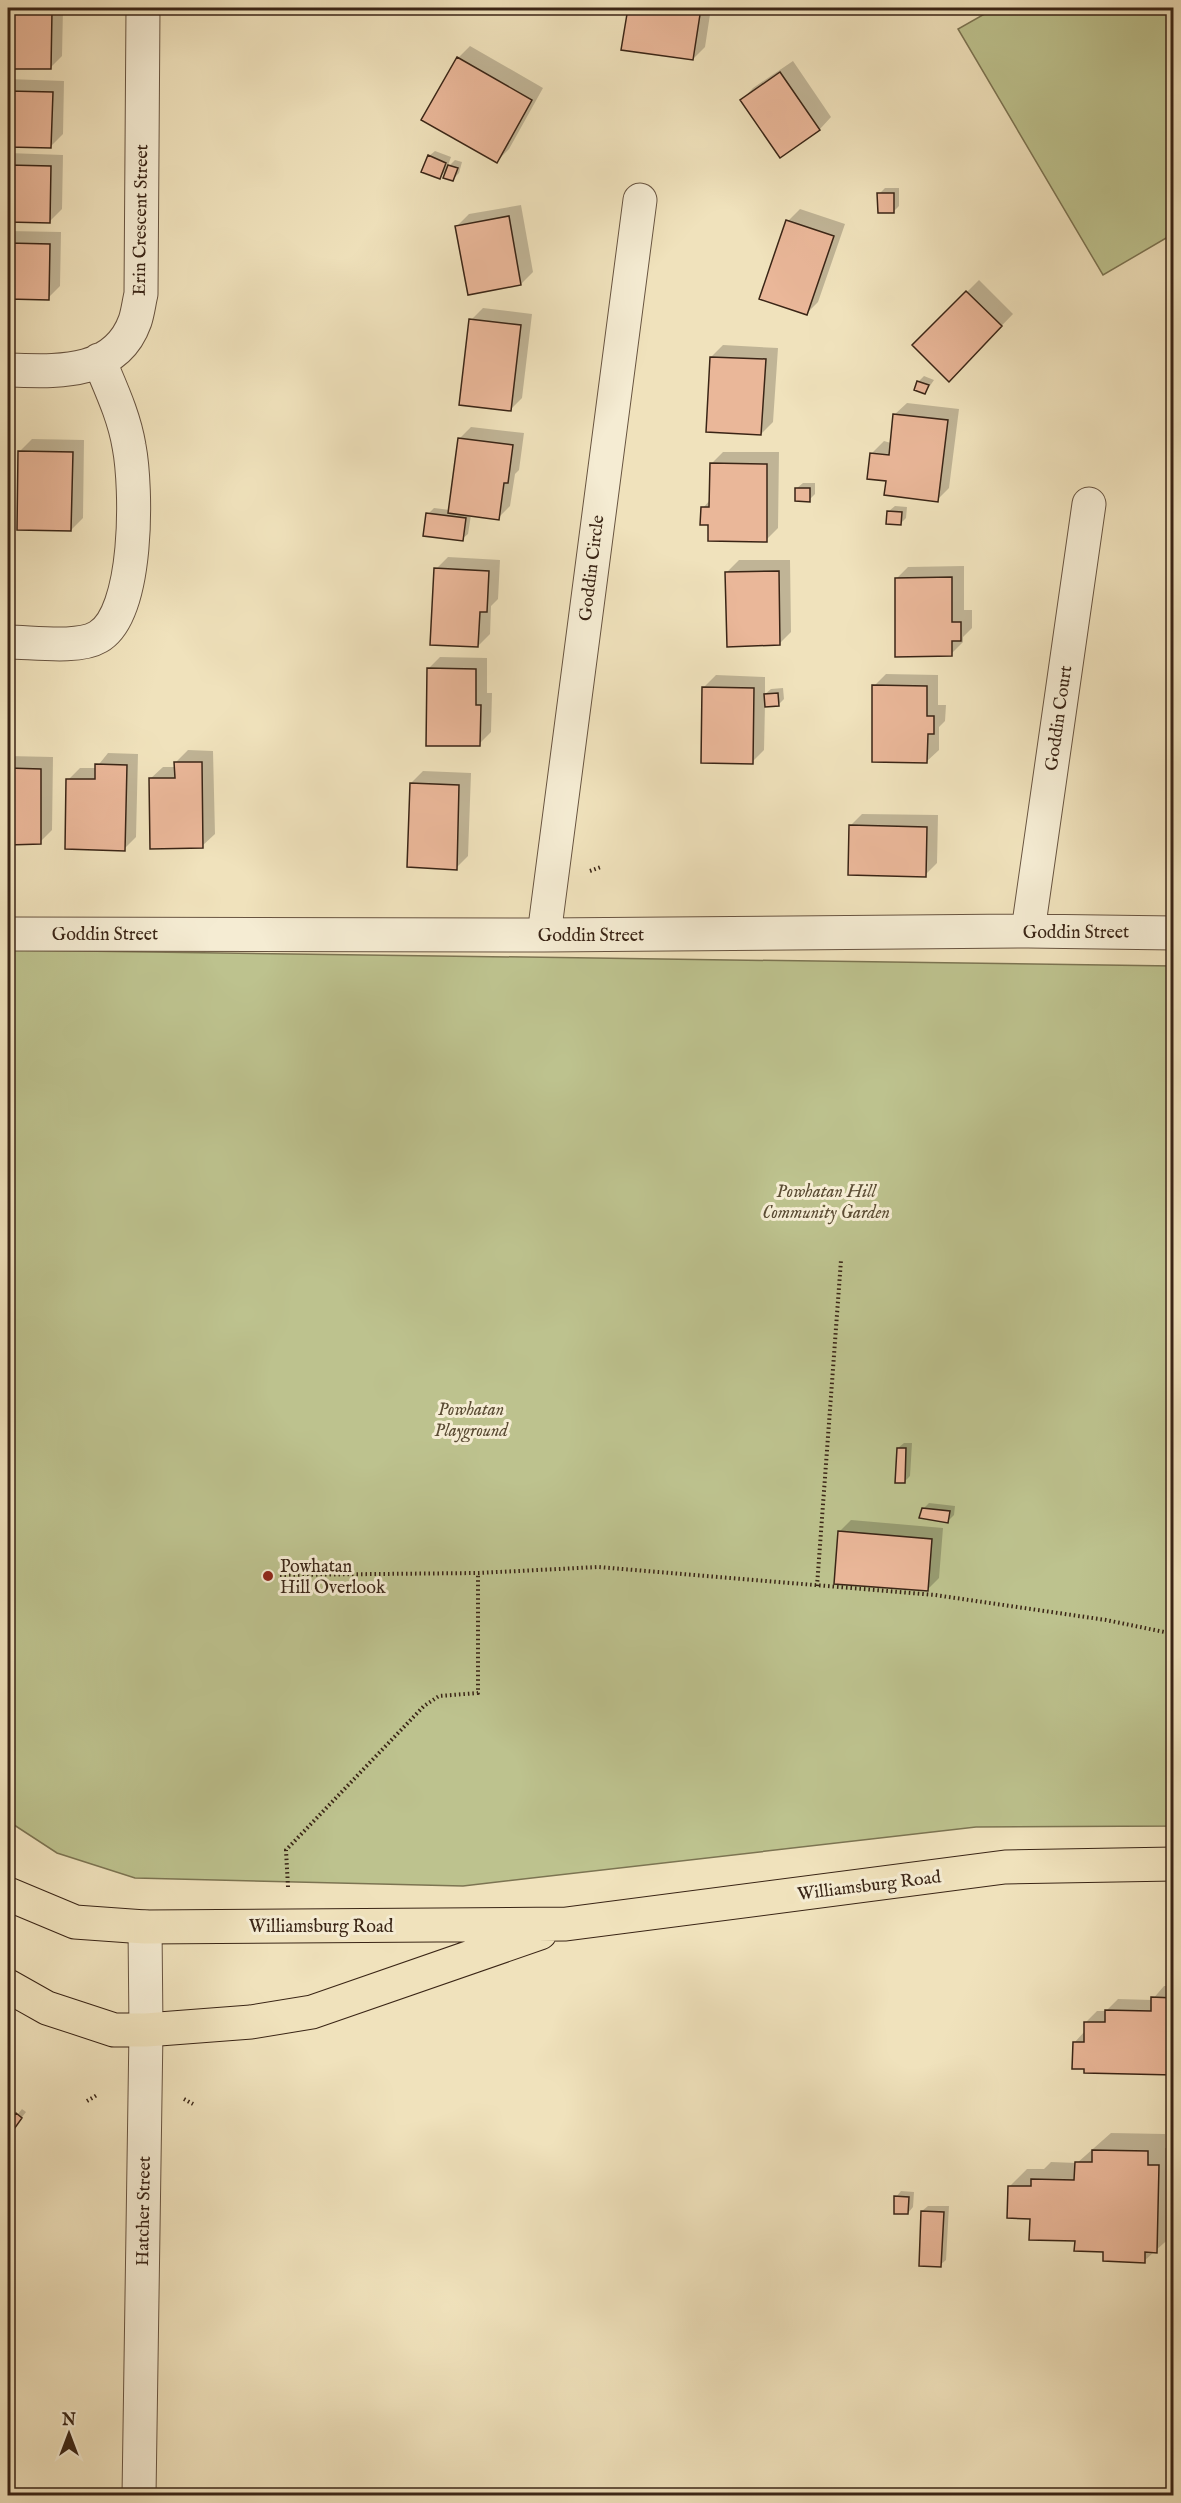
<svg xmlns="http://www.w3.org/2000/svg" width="1181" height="2503" font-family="'IM FELL English',serif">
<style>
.green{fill:#bdc28e;stroke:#7c7452;stroke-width:1.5}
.shadow{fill:#0003}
.building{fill:#eab799;stroke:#3a2516;stroke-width:1.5}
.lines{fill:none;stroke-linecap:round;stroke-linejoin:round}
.minor-casing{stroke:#685440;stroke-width:35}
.major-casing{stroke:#3a2516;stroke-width:35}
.path{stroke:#3a2516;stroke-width:4;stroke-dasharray:1.5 3;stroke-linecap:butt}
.minor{stroke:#f5ecd3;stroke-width:33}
.major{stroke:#f0e2bc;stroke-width:33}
.poi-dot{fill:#8f2418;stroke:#f5ecd3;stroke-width:2}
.labels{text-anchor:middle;stroke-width:6;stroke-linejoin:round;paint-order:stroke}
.street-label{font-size:18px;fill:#3a2516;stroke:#f5ecd3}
.park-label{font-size:18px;font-style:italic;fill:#5b4c34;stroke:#f5ecd3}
.poi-label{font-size:18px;fill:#3a2516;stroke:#f5ecd3;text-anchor:start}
</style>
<rect width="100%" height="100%" fill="#f0e2bc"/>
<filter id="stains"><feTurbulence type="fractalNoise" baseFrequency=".00333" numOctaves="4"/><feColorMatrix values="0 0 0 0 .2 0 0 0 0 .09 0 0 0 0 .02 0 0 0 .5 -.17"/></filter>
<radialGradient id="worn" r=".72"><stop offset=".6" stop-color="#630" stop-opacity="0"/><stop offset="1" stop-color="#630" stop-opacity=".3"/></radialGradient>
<!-- green -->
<path class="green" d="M 995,8 L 1173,8 L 1173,234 L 1103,275 L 958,29 Z
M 8,950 L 1173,966 L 1173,1826 L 976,1827 L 463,1886 L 135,1878 L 57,1853 L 8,1821 Z"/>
<!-- shadow -->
<path class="shadow" d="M 8,8 L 63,8 L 62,56 L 50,68 L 8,67 Z
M 629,8 L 711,8 L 705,47 L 693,59 L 623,49 Z
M 470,46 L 543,88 L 509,149 L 497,161 L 458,58 Z
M 793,61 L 831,117 L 820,129 L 781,156 L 742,100 L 753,88 Z
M 8,79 L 64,81 L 63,134 L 51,146 L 8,145 Z
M 435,151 L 451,157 L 447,168 L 455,160 L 462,162 L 459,173 L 453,179 L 448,169 L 439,178 L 429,156 Z
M 8,153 L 63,155 L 62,209 L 50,221 L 8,220 Z
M 885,188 L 899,188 L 899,206 L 894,211 L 879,194 Z
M 521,205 L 533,272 L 521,284 L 457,226 L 469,214 Z
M 800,209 L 845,224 L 818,302 L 806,314 L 788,221 Z
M 8,231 L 61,232 L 60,286 L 48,298 L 8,297 Z
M 979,280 L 1013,314 L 949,380 L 914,345 Z
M 483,308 L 532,314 L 522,398 L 510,410 L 471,320 Z
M 723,345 L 778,348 L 773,422 L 761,434 L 711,357 Z
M 924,376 L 934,380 L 925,393 L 918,382 Z
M 907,403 L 959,409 L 949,488 L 937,500 L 887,480 L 872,453 L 884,441 L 891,443 L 894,415 Z
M 471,427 L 524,433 L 519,470 L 515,474 L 510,506 L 498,518 L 471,515 L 468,534 L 462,539 L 428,514 L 434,508 L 450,510 L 459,439 Z
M 32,439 L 84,440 L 83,518 L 71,530 L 20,451 Z
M 723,452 L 779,452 L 778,528 L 766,540 L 709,524 L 703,508 L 711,499 L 711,464 Z
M 803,483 L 815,483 L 815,494 L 809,500 L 797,488 Z
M 895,506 L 907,507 L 906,518 L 900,524 L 889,511 Z
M 448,557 L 500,560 L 498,599 L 491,606 L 490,634 L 478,646 L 436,569 Z
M 739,560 L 790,560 L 791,632 L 779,644 L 727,572 Z
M 964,566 L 964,610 L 972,610 L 972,628 L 963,637 L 963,642 L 951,654 L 896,579 L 908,567 Z
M 440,657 L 487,658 L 487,693 L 492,693 L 491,732 L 479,744 L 428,669 Z
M 886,674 L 938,675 L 938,705 L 946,705 L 945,721 L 939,727 L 939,750 L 926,762 L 874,686 Z
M 716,675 L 765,677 L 765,694 L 771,689 L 783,688 L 784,699 L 778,705 L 765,705 L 764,750 L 752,762 L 704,687 Z
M 188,750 L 213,751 L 215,834 L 202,846 L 150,779 L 163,767 L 176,767 L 176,762 Z
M 108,753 L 138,754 L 136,837 L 124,849 L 68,780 L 80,768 L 96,768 Z
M 8,756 L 53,757 L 52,830 L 40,842 L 8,844 Z
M 423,771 L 471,773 L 468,856 L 456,868 L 411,783 Z
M 862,814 L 938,815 L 937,863 L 925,875 L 850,826 Z
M 904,1443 L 912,1443 L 910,1476 L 904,1482 L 898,1448 Z
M 929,1503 L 955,1506 L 954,1515 L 948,1521 L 923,1509 Z
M 851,1520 L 943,1528 L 939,1578 L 927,1590 L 839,1532 Z
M 1164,1986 L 1174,1986 L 1174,2073 L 1085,2068 L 1074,2043 L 1085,2031 L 1085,2023 L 1097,2011 L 1106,2011 L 1118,1999 L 1152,2000 Z
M 22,2109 L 26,2112 L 12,2130 L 8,2126 Z
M 1111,2133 L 1165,2134 L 1165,2148 L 1174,2148 L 1174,2234 L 1144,2261 L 1105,2251 L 1031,2217 L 1010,2186 L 1027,2169 L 1044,2169 L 1051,2162 L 1077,2163 Z
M 901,2191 L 914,2192 L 913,2207 L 908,2213 L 896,2197 Z
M 928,2206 L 949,2206 L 946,2260 L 940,2265 L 922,2211 Z"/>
<!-- building -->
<path class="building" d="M 628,8 L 701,8 L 693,60 L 621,50 Z
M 8,10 L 52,11 L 51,69 L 8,69 Z
M 457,57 L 532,100 L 497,163 L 421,120 Z
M 780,72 L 820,130 L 780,158 L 740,100 Z
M 8,91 L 53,92 L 51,148 L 8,147 Z
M 428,155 L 446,163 L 440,179 L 421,172 Z
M 8,165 L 51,166 L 50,223 L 8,222 Z
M 448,165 L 458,168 L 453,181 L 443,178 Z
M 877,193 L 894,193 L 894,213 L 878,213 Z
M 509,216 L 521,285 L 468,295 L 455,226 Z
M 786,220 L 834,236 L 807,315 L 759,299 Z
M 8,243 L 50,244 L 49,300 L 8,299 Z
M 966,291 L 1002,326 L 949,382 L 912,345 Z
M 469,319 L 521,325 L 511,411 L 459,405 Z
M 710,357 L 766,359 L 761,435 L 706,432 Z
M 917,381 L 929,385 L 925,394 L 914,390 Z
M 893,414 L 948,420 L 938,502 L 884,495 L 886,481 L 867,479 L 870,453 L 889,455 Z
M 458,438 L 513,445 L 508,483 L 504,483 L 499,520 L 448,513 Z
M 18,451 L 73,452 L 71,531 L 17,530 Z
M 710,463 L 767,464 L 767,542 L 708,541 L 708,525 L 700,525 L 701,507 L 709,507 Z
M 795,488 L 810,488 L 810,502 L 795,501 Z
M 887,511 L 902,512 L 901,525 L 886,524 Z
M 426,513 L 466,518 L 463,541 L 423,536 Z
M 434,568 L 489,571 L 487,612 L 480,612 L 478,647 L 430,645 Z
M 779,571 L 780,645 L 727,647 L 725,572 Z
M 952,577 L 952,622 L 961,622 L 961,641 L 952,641 L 952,656 L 895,657 L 895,578 Z
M 427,668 L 476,669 L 476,705 L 481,705 L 480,746 L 426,746 Z
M 872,685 L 927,686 L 927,716 L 934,716 L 934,734 L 928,734 L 927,763 L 872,762 Z
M 702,687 L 754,688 L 753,764 L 701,763 Z
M 778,693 L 779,706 L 765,707 L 764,694 Z
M 174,762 L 202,762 L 203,848 L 150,849 L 149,778 L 175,778 Z
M 95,764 L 127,765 L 125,851 L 65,849 L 66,779 L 95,779 Z
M 8,768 L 41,769 L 41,844 L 8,845 Z
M 410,783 L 459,785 L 457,870 L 407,867 Z
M 849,825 L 927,827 L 926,877 L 848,875 Z
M 897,1448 L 906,1448 L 905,1483 L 895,1483 Z
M 922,1508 L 950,1511 L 948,1523 L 919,1518 Z
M 838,1531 L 932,1539 L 928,1591 L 834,1584 Z
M 1151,1997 L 1174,1998 L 1174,2075 L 1084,2073 L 1084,2069 L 1072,2069 L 1073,2042 L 1084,2042 L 1084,2022 L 1105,2022 L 1105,2010 L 1151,2011 Z
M 16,2113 L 22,2118 L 12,2132 L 8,2129 L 8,2124 Z
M 1092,2150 L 1148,2151 L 1148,2165 L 1159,2165 L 1157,2253 L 1145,2252 L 1145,2263 L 1103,2261 L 1103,2252 L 1074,2251 L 1075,2241 L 1029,2240 L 1030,2219 L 1007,2218 L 1008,2186 L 1031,2186 L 1031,2179 L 1074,2180 L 1075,2162 L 1092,2162 Z
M 894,2196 L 909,2197 L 908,2214 L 894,2214 Z
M 921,2211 L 944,2212 L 941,2267 L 919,2266 Z"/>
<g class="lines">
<!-- minor casing -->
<g class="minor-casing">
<path id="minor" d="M 8,370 C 54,371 115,377 135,321 C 138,312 139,302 141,294 L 143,8
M 8,642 C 32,642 78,649 98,637 C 139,614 137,488 129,446 C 124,416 111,389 99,360
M 1028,931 L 1089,504
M 8,934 L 544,935 L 1028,931 L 1174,933
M 544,935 L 640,200
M 139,2496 L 146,2030 L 145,1927"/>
</g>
<!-- major casing -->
<g class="major-casing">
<path id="major" d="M 8,1894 L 75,1922 L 145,1927 L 566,1924 L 1005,1867 L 1174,1864
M 8,1986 L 47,2008 L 114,2030 L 146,2030 L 251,2022 L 312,2012 L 540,1933"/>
</g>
<!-- path -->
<path class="path" d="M 1168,237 L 1174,246
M 590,871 L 601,867
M 280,1575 L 478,1573 L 598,1567 L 935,1595 L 1106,1620 L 1174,1634
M 817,1586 L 841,1260
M 288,1887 L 286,1850 L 424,1706 L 439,1696 L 478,1693 L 478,1573
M 184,2099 L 193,2104
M 87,2101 L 97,2095"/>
<!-- minor -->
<use href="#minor" class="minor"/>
<!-- major -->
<use href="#major" class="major"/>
</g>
<!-- markers -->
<circle class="poi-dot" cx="268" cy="1576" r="6"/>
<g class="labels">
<!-- street labels -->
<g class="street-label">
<text transform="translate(140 220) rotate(-89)" y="6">Erin Crescent Street</text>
<text transform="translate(591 568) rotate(-83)" y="6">Goddin Circle</text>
<text transform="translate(1058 718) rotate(-82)" y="6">Goddin Court</text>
<text x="1076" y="938">Goddin Street</text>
<text x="105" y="940">Goddin Street</text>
<text x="591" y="941">Goddin Street</text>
<text transform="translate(869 1885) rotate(-7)" y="6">Williamsburg Road</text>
<text x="321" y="1932">Williamsburg Road</text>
<text transform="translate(143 2211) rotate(-89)" y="6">Hatcher Street</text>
</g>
<!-- park labels -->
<g class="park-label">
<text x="826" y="1197">Powhatan Hill<tspan x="826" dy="21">Community Garden</tspan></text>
<text x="471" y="1415">Powhatan<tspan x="471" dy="21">Playground</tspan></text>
</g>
<!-- poi labels -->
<g class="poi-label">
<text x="280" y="1572">Powhatan<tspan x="280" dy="21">Hill Overlook</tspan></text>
</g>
</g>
<!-- margin -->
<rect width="1181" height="2503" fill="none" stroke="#f0e2bc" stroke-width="30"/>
<rect x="9" y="9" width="1163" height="2485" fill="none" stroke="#3a2516" stroke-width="3"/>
<rect x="15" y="15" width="1151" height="2473" fill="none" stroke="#3a2516" stroke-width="1.5"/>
<!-- north arrow -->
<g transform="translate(69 2434)" stroke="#f5ecd3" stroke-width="4.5" paint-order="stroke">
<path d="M0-4.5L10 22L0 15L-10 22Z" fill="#3a2516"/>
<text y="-9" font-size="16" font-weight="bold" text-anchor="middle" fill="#3a2516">N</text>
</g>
<rect width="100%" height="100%" filter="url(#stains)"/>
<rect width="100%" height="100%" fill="url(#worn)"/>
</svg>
